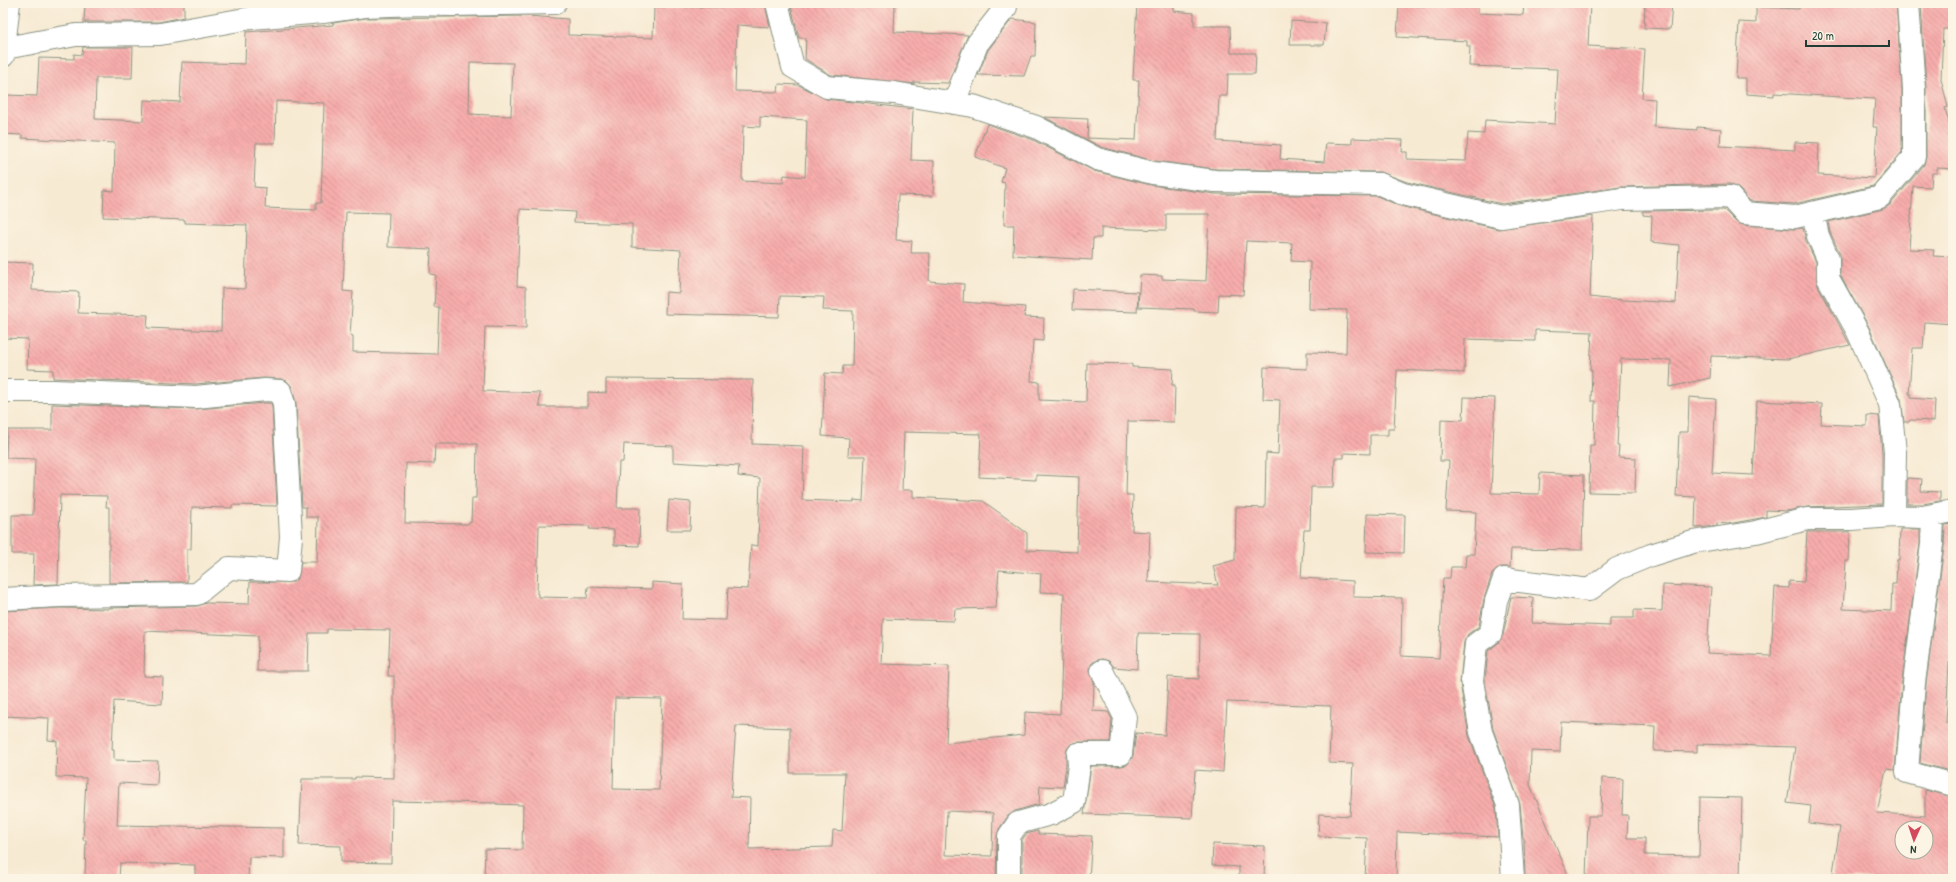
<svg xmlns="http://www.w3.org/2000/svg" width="1956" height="882" font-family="'Patrick Hand',sans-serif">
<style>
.building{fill:url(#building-back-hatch);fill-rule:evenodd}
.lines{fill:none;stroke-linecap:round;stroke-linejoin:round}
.street-casing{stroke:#8b9484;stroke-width:24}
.street{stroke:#fff;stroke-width:22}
</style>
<defs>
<pattern id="building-back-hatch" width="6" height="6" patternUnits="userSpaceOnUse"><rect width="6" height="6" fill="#f8adac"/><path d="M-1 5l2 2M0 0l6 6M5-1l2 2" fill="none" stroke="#c88e8d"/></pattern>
</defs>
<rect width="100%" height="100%" fill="#fcf5e5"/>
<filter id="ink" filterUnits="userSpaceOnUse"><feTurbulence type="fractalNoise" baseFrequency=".025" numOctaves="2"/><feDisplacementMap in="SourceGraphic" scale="8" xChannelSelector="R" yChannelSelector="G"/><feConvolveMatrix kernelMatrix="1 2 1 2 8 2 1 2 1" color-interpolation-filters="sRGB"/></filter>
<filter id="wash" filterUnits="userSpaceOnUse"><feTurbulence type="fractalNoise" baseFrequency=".012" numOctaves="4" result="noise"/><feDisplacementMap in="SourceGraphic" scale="16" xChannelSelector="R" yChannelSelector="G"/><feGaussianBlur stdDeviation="0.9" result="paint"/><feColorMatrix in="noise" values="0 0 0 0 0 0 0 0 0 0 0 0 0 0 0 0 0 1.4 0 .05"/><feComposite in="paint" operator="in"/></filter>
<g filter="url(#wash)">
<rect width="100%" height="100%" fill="#f7ead3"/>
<g id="blocks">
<!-- building -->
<path class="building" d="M 85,3 L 184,3 L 184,17 L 159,22 L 84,22 Z
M 730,3 L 765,4 L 770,27 L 737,25 L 735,91 L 778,92 L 779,84 L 799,85 L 826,99 L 913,109 L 911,160 L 934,161 L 933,196 L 898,195 L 896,240 L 912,241 L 911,253 L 930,253 L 929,281 L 964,284 L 963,302 L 1025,307 L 1024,317 L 1044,318 L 1043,341 L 1033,340 L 1031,381 L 1039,382 L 1039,400 L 1086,402 L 1087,363 L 1132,364 L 1132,367 L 1173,369 L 1172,385 L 1175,385 L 1174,422 L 1128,421 L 1126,495 L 1133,495 L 1132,531 L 1150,532 L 1148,582 L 1218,585 L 1213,566 L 1235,560 L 1236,507 L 1265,508 L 1266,453 L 1278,454 L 1280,400 L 1263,399 L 1264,367 L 1307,369 L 1307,352 L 1346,353 L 1347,310 L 1309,309 L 1310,262 L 1291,261 L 1292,243 L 1246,241 L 1243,295 L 1219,294 L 1218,312 L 1194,311 L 1194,309 L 1138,307 L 1140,275 L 1162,276 L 1162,279 L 1206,281 L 1209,214 L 1166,214 L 1166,230 L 1101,228 L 1101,238 L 1093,238 L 1092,260 L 1013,255 L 1014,225 L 1004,225 L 1005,183 L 1001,182 L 1005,168 L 975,157 L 987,124 L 1031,139 L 1094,171 L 1151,185 L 1215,194 L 1377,196 L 1400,206 L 1498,229 L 1593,216 L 1590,297 L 1607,299 L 1676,303 L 1679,245 L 1651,242 L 1652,216 L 1643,215 L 1643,211 L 1724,210 L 1735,221 L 1743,225 L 1794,229 L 1803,228 L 1806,241 L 1816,262 L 1817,284 L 1850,345 L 1788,359 L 1711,356 L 1710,378 L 1670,387 L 1671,360 L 1621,359 L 1617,446 L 1619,446 L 1618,457 L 1636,458 L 1635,493 L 1589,492 L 1590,445 L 1594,445 L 1595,401 L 1591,401 L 1592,370 L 1590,370 L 1592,332 L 1535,330 L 1535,341 L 1465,339 L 1464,373 L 1397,370 L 1394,429 L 1388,429 L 1388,435 L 1370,435 L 1370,454 L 1344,453 L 1344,458 L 1335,458 L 1334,487 L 1311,487 L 1310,530 L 1304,530 L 1301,578 L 1353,581 L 1353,597 L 1402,598 L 1401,656 L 1439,658 L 1443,578 L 1450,578 L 1451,567 L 1465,567 L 1466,554 L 1474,554 L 1476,512 L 1446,511 L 1449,461 L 1440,461 L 1441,419 L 1463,420 L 1464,397 L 1495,398 L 1491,493 L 1539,494 L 1540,473 L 1584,475 L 1582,550 L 1511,549 L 1510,567 L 1500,567 L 1492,574 L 1484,599 L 1479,626 L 1468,634 L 1464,642 L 1460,683 L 1469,736 L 1496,808 L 1498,837 L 1397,832 L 1396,879 L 1365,879 L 1367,838 L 1318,836 L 1319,814 L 1350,816 L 1353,764 L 1329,763 L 1331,706 L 1227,702 L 1223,772 L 1195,770 L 1192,818 L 1084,814 L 1091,766 L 1121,766 L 1127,765 L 1133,756 L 1136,733 L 1165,735 L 1168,677 L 1199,679 L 1200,634 L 1138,633 L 1137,669 L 1114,667 L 1109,661 L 1102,659 L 1096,660 L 1091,664 L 1090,670 L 1094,683 L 1093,711 L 1108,712 L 1112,719 L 1110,742 L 1078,742 L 1071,744 L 1067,749 L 1066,755 L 1066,765 L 1063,787 L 1040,786 L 1039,804 L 1015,811 L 1008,816 L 999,829 L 997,836 L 996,879 L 484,879 L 485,849 L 522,850 L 523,805 L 496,804 L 496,803 L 392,801 L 391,863 L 341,862 L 341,846 L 299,845 L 302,779 L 355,779 L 355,777 L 394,778 L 394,676 L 388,676 L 390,630 L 327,629 L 327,633 L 309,633 L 308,671 L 257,671 L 258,636 L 145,631 L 144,676 L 163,677 L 162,704 L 114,701 L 112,750 L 114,750 L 114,760 L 158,761 L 157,785 L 119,783 L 117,825 L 284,828 L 284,858 L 249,857 L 248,879 L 195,879 L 195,865 L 120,863 L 119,879 L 85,879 L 86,840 L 83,840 L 86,778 L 56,777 L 57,741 L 48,740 L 49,718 L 3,716 L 3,611 L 59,608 L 108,609 L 108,608 L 197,606 L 206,603 L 249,604 L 250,582 L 293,582 L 298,578 L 301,562 L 317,562 L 318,517 L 306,517 L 306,507 L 302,507 L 296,403 L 292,387 L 287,381 L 281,379 L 264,378 L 196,384 L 53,378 L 53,370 L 27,369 L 28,339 L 3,338 L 3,262 L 33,263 L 32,290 L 79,292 L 78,313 L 148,315 L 147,328 L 221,331 L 222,288 L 245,289 L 247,225 L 185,223 L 185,220 L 103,217 L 104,190 L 114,191 L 115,143 L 22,138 L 22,135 L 3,134 L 4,95 L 37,96 L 39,58 L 74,59 L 74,54 L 82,55 L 83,47 L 133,47 L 132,78 L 96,78 L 95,119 L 143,121 L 144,100 L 180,102 L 182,62 L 245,64 L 246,32 L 333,25 L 333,23 L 366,18 L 528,16 L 568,19 L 568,35 L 653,38 L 654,7 L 730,7 ZM 470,62 L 513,63 L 511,116 L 469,114 ZM 276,101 L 324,103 L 321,203 L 316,203 L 316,210 L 265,208 L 266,188 L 254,187 L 256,143 L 275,143 ZM 760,117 L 807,120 L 805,177 L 784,175 L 783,183 L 742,181 L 743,126 L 760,127 ZM 520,209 L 575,212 L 574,222 L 632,224 L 632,247 L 681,250 L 679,293 L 666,292 L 665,314 L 779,317 L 780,296 L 824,297 L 823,310 L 853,311 L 852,366 L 843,366 L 842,374 L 825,373 L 822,436 L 849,438 L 848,456 L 865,456 L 863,501 L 854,500 L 854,502 L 802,500 L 804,446 L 752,444 L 753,380 L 606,379 L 606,393 L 588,392 L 588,407 L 539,407 L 540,393 L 483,391 L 485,327 L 526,328 L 526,287 L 517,286 ZM 346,212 L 389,213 L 388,247 L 431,249 L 430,274 L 436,275 L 434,307 L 439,307 L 437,354 L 353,352 L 353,336 L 350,335 L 353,292 L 343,291 ZM 904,432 L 981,434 L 979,477 L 1036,480 L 1036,475 L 1079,477 L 1077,552 L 1027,550 L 1027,533 L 983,501 L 913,497 L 913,490 L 902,490 ZM 435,444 L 477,444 L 476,498 L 472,498 L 471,523 L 469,522 L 468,524 L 405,523 L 406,463 L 434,464 ZM 624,444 L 673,446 L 673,462 L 739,466 L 738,476 L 760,478 L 758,546 L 751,545 L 748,589 L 728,588 L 726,620 L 682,619 L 683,584 L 652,582 L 652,589 L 588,587 L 587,598 L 538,597 L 538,594 L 537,594 L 539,525 L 590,526 L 589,529 L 614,530 L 614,545 L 639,546 L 640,508 L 617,508 L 619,462 L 623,462 ZM 999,570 L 1041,574 L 1040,592 L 1064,593 L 1060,714 L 1025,712 L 1024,735 L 946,743 L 949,666 L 881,664 L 883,619 L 954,621 L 955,609 L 996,608 ZM 615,698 L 662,699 L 659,790 L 613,789 ZM 736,726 L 790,728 L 790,773 L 845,773 L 842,831 L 833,830 L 832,847 L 749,849 L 750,798 L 731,797 ZM 947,811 L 993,813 L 992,856 L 945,855 Z
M 793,3 L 895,3 L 894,32 L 968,35 L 948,83 L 914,82 L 914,84 L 831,75 L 805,59 L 806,38 L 799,38 L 791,6 L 793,6 Z
M 1137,3 L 1174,4 L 1174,11 L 1194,13 L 1194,26 L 1230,26 L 1231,53 L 1256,53 L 1255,74 L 1228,74 L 1227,96 L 1219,96 L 1217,141 L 1281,145 L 1280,159 L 1324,162 L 1326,143 L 1352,144 L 1352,138 L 1403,140 L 1402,152 L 1407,152 L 1407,159 L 1466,161 L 1468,133 L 1484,134 L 1485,120 L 1555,124 L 1558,69 L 1469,66 L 1470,46 L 1467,46 L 1467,41 L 1397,37 L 1399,5 L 1447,7 L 1447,3 L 1478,3 L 1478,13 L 1523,15 L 1524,3 L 1590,3 L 1588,46 L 1645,49 L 1642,98 L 1655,99 L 1654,127 L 1697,130 L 1697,127 L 1721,129 L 1720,146 L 1795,150 L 1795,142 L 1819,143 L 1818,175 L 1874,178 L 1877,127 L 1873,127 L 1875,99 L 1774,93 L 1774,96 L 1746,94 L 1746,78 L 1736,78 L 1739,22 L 1756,23 L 1756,7 L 1799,9 L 1799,3 L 1896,3 L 1902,89 L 1902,152 L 1873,186 L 1794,204 L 1750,201 L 1739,189 L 1730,184 L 1620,187 L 1502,204 L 1407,182 L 1380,172 L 1216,169 L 1155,161 L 1101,147 L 1044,117 L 1088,119 L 1087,138 L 1136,140 L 1139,80 L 1133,80 Z
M 1645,3 L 1672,3 L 1670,29 L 1644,28 Z
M 1921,3 L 1953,3 L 1953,29 L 1943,29 L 1941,79 L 1948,107 L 1945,108 L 1953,137 L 1953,169 L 1937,168 L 1937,173 L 1932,173 L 1931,187 L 1913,186 L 1909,249 L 1934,250 L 1933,256 L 1953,257 L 1953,324 L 1925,322 L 1923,348 L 1912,348 L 1909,394 L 1911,394 L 1911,398 L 1935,400 L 1934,421 L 1910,420 L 1909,422 L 1904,422 L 1901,399 L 1869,327 L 1840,275 L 1840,254 L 1830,232 L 1828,222 L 1883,209 L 1890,205 L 1924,165 L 1926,157 L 1926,89 Z
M 1012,19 L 1036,22 L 1035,56 L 1031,56 L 1024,76 L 978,75 L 988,50 Z
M 1291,21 L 1326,23 L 1324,45 L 1290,45 Z
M 1073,289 L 1138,292 L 1137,312 L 1072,310 Z
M 1689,397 L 1716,399 L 1712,473 L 1753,475 L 1757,401 L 1822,404 L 1821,424 L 1867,426 L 1867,415 L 1879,416 L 1882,453 L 1882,504 L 1807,507 L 1787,511 L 1766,510 L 1766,517 L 1728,524 L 1717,523 L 1717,526 L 1695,528 L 1696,497 L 1676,496 L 1679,432 L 1688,432 Z
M 265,403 L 271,403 L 272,406 L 277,506 L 232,505 L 232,508 L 192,507 L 191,549 L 187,549 L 187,582 L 109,583 L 109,507 L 106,507 L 107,496 L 60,495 L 58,584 L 33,585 L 34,554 L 12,554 L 12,515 L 33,515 L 35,459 L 6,458 L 7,430 L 52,430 L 52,404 L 196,409 Z
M 1907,478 L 1922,479 L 1921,491 L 1940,492 L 1940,501 L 1922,504 L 1907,504 Z
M 669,500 L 691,502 L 690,530 L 667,530 Z
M 1367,514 L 1405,515 L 1404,553 L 1366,552 Z
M 1953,524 L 1953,663 L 1949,662 L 1946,723 L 1953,724 L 1953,772 L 1920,763 L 1926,684 L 1944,546 L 1945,525 Z
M 1900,529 L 1920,529 L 1920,543 L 1902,681 L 1895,770 L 1886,769 L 1877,813 L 1925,816 L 1925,790 L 1953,797 L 1953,879 L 1832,879 L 1840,827 L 1809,823 L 1811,806 L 1787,803 L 1795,747 L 1697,744 L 1697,752 L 1654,751 L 1655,726 L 1561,722 L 1560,752 L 1531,751 L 1530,785 L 1570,879 L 1525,879 L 1524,838 L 1523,838 L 1520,804 L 1493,729 L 1485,681 L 1488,651 L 1498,643 L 1503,635 L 1511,597 L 1533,598 L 1532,623 L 1610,626 L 1610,618 L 1634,618 L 1634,610 L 1662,611 L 1663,585 L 1711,587 L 1707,653 L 1771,656 L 1775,587 L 1789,588 L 1789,581 L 1804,582 L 1807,532 L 1850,532 L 1849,561 L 1846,561 L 1843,609 L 1891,611 L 1892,584 L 1896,584 L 1897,560 L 1899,560 ZM 1902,828 L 1926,828 L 1926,852 L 1902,852 Z
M 1602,778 L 1623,779 L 1622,815 L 1628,815 L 1627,838 L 1645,838 L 1645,855 L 1699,856 L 1700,797 L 1742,798 L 1740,879 L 1586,879 L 1588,816 L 1601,816 Z
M 1038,831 L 1038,834 L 1092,836 L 1089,879 L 1022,879 L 1022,840 L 1026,834 Z
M 1213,844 L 1265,846 L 1264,879 L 1239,879 L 1239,867 L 1212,865 Z"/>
</g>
</g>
<g filter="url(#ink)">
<use href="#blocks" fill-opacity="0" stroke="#8b9484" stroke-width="1"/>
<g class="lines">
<!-- street casing -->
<g class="street-casing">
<path id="street" d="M 452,3 L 452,5 L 555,3
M 777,3 L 793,67 L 827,87 L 894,93 L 973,106 L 1036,127 L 1097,159 L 1153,173 L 1215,181 L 1380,184 L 1403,194 L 1501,217 L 1622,199 L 1730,197 L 1744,213 L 1795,217 L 1880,197 L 1914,157 L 1914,89 L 1908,3
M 5,48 L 76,35 L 160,34 L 251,18 L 323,12 L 365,6 L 417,4 L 452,5
M 3,56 L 9,3
M 954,103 L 977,44 L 1006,7 L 1006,3
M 3,391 L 53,391 L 196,397 L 265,390 L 280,391 L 284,404 L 291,537 L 288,571 L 229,568 L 197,594 L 59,596 L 3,599
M 1894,516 L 1923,517 L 1953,511
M 1933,516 L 1932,544 L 1914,683 L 1907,772 L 1953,785
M 1009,879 L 1009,836 L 1018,823 L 1051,814 L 1074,802 L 1079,765 L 1078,754 L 1121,754 L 1125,717 L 1102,671
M 1513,879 L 1508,805 L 1481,732 L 1472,681 L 1476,644 L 1491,633 L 1496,601 L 1504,579 L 1589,590 L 1617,569 L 1651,555 L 1693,542 L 1756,532 L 1807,519 L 1851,519 L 1894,516 L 1895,452 L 1890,404 L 1858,332 L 1828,278 L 1828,259 L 1818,236 L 1813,213"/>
</g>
<!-- street -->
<use href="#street" class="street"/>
</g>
</g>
<!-- margin -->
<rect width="1956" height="882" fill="none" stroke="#fcf5e5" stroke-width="16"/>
<!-- north arrow -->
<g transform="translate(1914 840) rotate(183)"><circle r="19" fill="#fcf5e5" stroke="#a4ab9e"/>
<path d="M0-3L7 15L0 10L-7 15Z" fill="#d1495b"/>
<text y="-6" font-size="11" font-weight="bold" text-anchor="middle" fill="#1f3d34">N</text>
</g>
<!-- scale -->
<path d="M1806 40v6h83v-6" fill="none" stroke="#1f3d34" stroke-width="2"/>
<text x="1812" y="40" font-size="12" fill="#1f3d34" stroke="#fcf5e5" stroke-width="3" paint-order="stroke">20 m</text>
</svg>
